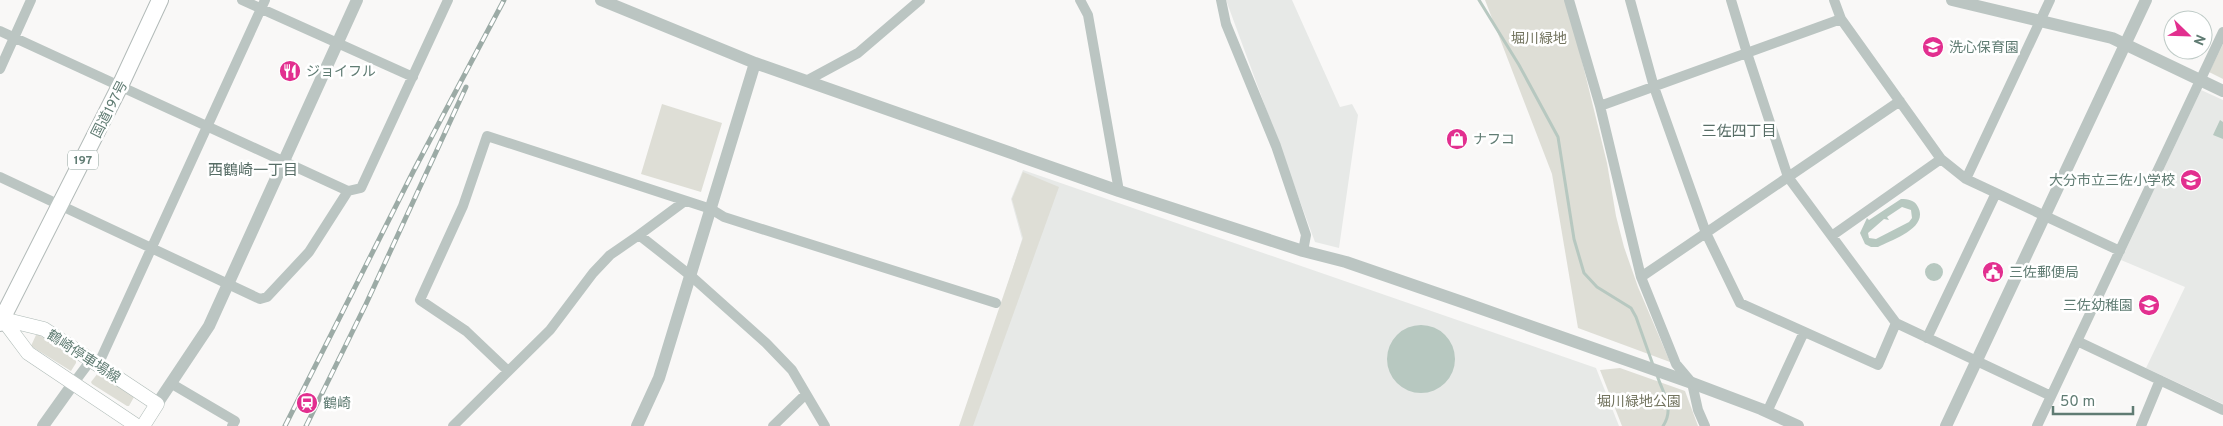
<svg xmlns="http://www.w3.org/2000/svg" width="2223" height="426" font-family="Overpass,'Noto Sans JP',sans-serif">
<style>
.built{fill:#e7e9e7}
.green{fill:#deded6}
.water{fill:#b7c8c0;fill-rule:evenodd}
.lines{fill:none;stroke-linecap:round;stroke-linejoin:round}
.stream{stroke:#b7c8c0;stroke-width:3}
.secondary-casing{stroke:#aebab6;stroke-width:15}
.trunk-casing{stroke:#b2bab8;stroke-width:18}
.minor{stroke:#bbc5c2;stroke-width:10}
.tertiary{stroke:#bbc5c2;stroke-width:12}
.secondary{stroke:#fff;stroke-width:14}
.trunk{stroke:#fff;stroke-width:16}
.rail-casing{stroke:#9caba6;stroke-width:5}
.rail{stroke:#fff;stroke-width:3;stroke-dasharray:9;stroke-linecap:butt}
.labels{text-anchor:middle;stroke-width:5;stroke-linejoin:round;paint-order:stroke}
.shield{fill:#fff;stroke:#90a39d;stroke-width:1}
.shield-label{font-size:12px;font-weight:bold;fill:#607c73}
.park-label{font-size:14px;fill:#73745f;stroke:#fff}
.poi-label{font-size:14px;fill:#607c73;stroke:#fff;text-anchor:start}
.street-label{font-size:14px;fill:#607c73;stroke:#fff}
.neighbourhood-label{font-size:15px;fill:#576d66;stroke:#fff}
</style>
<rect width="100%" height="100%" fill="#f9f8f7"/>
<!-- built -->
<path class="built" d="M 1226,0 L 1292,0 L 1340,107 L 1352,104 L 1358,115 L 1339,248 L 1315,242 Z
M 2201,90 L 2223,100 L 2223,404 L 2146,368 L 2185,287 L 2121,260 Z
M 1023,170 L 1596,368 L 1619,426 L 964,426 L 1022,239 L 1011,199 Z"/>
<!-- green -->
<path class="green" d="M 1485,0 L 1567,0 L 1607,163 L 1616,216 L 1624,247 L 1638,287 L 1670,362 L 1578,328 L 1552,174 Z
M 2223,44 L 2223,79 L 2209,72 Z
M 662,104 L 722,123 L 701,192 L 641,174 Z
M 1023,172 L 1059,187 L 973,426 L 959,426 L 1023,238 L 1012,199 Z
M 36,335 L 39,335 L 76,359 L 76,363 L 71,371 L 31,346 Z
M 1620,368 L 1685,391 L 1698,426 L 1622,426 L 1600,370 Z
M 98,373 L 134,397 L 129,406 L 127,406 L 92,384 L 91,382 Z"/>
<!-- water -->
<path class="water" d="M 2220,120 L 2223,122 L 2223,139 L 2213,135 Z
M 1901,199 C 1908,199 1915,200 1918,207 C 1929,228 1892,240 1878,247 L 1871,247 L 1865,244 L 1860,233 L 1867,218 L 1869,220 ZM 1902,207 L 1911,210 L 1912,218 L 1909,222 L 1876,239 L 1869,238 L 1868,233 L 1884,219 L 1889,220 L 1887,217 Z
M1925 272a9 9 0 1 1 18 0a9 9 0 1 1-18 0Z
M1387 359a34 34 0 1 1 68 0a34 34 0 1 1-68 0Z"/>
<g class="lines">
<!-- stream -->
<path class="stream" d="M 1479,0 L 1519,65 L 1558,137 L 1574,239 L 1584,273 L 1597,287 L 1631,308 L 1636,317 L 1653,365
M 1657,375 C 1663,394 1675,408 1663,426"/>
<!-- secondary casing -->
<g class="secondary-casing">
<path id="secondary" d="M 1,317 L 28,353 L 137,426
M 3,319 L 44,329 L 157,404 L 143,426"/>
</g>
<!-- trunk casing -->
<g class="trunk-casing">
<path id="trunk" d="M 0,323 L 120,86 L 160,0"/>
</g>
<!-- minor -->
<path class="minor" d="M 242,0 L 413,77
M 1080,0 L 1088,15 L 1119,191
M 1221,0 L 1226,24 L 1276,146 L 1306,235 L 1303,251
M 1569,0 L 1600,106 L 1641,277 L 1676,364 L 1692,383 L 1698,410 L 1705,426
M 1630,0 L 1654,87 L 1706,233 L 1740,303 L 1878,365 L 1896,323 L 2051,396
M 1731,0 L 1747,53 L 1788,177 L 1896,323
M 1834,0 L 1841,19 L 1941,159 L 1966,179 L 2120,251
M 0,31 L 348,191 L 361,188 L 448,0
M 0,69 L 31,0
M 808,80 L 858,53 L 920,0
M 1600,106 L 1841,19
M 0,177 L 260,299 L 267,297 L 309,252 L 348,191
M 1966,179 L 2050,0
M 639,235 L 685,201
M 1833,235 L 1941,159
M 1641,277 L 1900,101
M 1927,338 L 1996,193
M 2077,341 L 2223,410
M 98,365 L 265,0
M 508,371 L 466,331 L 420,300 L 463,206 L 487,136 L 711,209 L 724,217 L 996,303
M 73,384 L 91,360
M 172,384 L 235,421 L 232,426
M 1767,412 L 1804,332
M 453,426 L 550,330 L 593,273 L 610,255 L 639,235 L 691,276 L 766,343 L 792,370 L 825,426
M 773,426 L 806,394
M 2037,426 L 2223,32
M 2141,426 L 2160,380"/>
<!-- tertiary -->
<path class="tertiary" d="M 601,0 L 755,63 L 1119,191 L 1303,251 L 1346,262 L 1465,303 L 1692,383 L 1761,409 L 1798,426
M 1952,0 L 2112,38 L 2223,91
M 157,404 L 209,326 L 357,0
M 43,426 L 73,384
M 637,426 L 659,378 L 755,63
M 1946,426 L 2146,0"/>
<!-- secondary -->
<use href="#secondary" class="secondary"/>
<!-- trunk -->
<use href="#trunk" class="trunk"/>
<!-- rail casing -->
<g class="rail-casing">
<path id="rail" d="M 285,426 L 413,172 L 504,0
M 306,426 L 366,304 L 466,87"/>
</g>
<!-- rail -->
<use href="#rail" class="rail"/>
</g>
<!-- icons -->
<defs>
<g id="school-disc" transform="scale(1.125)"><circle r="9.5" fill="#e22f8f" stroke="#fff"/><path d="M0-5L7-2L0 1L-7-2ZM-4 1L0 2.5L4 1V4Q0 6-4 4Z" fill="#fff"/></g>
<g id="restaurant-disc" transform="scale(1.125)"><circle r="9.5" fill="#e22f8f" stroke="#fff"/><path d="M-5-6h1v4h1v-4h1v4h1v-4h1v5L-1.5 .5V6h-2V.5L-5-1ZM5-6V6H3V1.5H1.5Q1.5-4 5-6Z" fill="#fff"/></g>
<g id="shop-disc" transform="scale(1.125)"><circle r="9.5" fill="#e22f8f" stroke="#fff"/><path d="M-5-2.5h2.3a2.7 3.5 0 0 1 5.4 0H5L5.5 6h-11ZM-1.5-2.5h3a1.5 2.3 0 0 0-3 0Z" fill="#fff"/></g>
<g id="civic-disc" transform="scale(1.125)"><circle r="9.5" fill="#e22f8f" stroke="#fff"/><path d="M-.6-6.5H3V-4.5H.6V-3L4-1V1h2V6H-6V1h2V-1L-.6-3ZM-1.2 2.5V6h2.4V2.5Z" fill="#fff"/></g>
<g id="station-disc" transform="scale(1.125)"><circle r="9.5" fill="#e22f8f" stroke="#fff"/><path d="M-3-6H3Q5-6 5-4V2Q5 4 3 4L4.5 6H3L1.5 4h-3L-3 6H-4.5L-3 4Q-5 4-5 2V-4Q-5-6-3-6ZM-3.5-4v3h7v-3ZM-3.5 1v1.5H-2V1ZM2 1v1.5H3.5V1Z" fill="#fff"/></g>
</defs>
<g fill-rule="evenodd">
<use href="#school-disc" x="1933" y="47"/>
<use href="#restaurant-disc" x="290" y="71"/>
<use href="#shop-disc" x="1457" y="139"/>
<use href="#school-disc" x="2191" y="180"/>
<use href="#civic-disc" x="1993" y="272"/>
<use href="#school-disc" x="2149" y="305"/>
<use href="#station-disc" x="307" y="403"/>
</g>
<g class="labels">
<!-- shield labels -->
<rect class="shield" x="68" y="150.5" width="30" height="19" rx="4"/>
<g class="shield-label">
<text x="83" y="164">197</text>
</g>
<!-- park labels -->
<g class="park-label">
<text x="1539" y="43">堀川緑地</text>
<text x="1639" y="406">堀川緑地公園</text>
</g>
<!-- poi labels -->
<g class="poi-label">
<text x="1949" y="52">洗心保育園</text>
<text x="306" y="76">ジョイフル</text>
<text x="1473" y="144">ナフコ</text>
<text x="2175" y="185" text-anchor="end">大分市立三佐小学校</text>
<text x="2009" y="277">三佐郵便局</text>
<text x="2133" y="310" text-anchor="end">三佐幼稚園</text>
<text x="323" y="408">鶴崎</text>
</g>
<!-- street labels -->
<g class="street-label">
<text transform="translate(109 109) rotate(-63)" y="5">国道197号</text>
<text transform="translate(84 356) rotate(33)" y="5">鶴崎停車場線</text>
</g>
<!-- neighbourhood labels -->
<g class="neighbourhood-label">
<text x="1739" y="136">三佐四丁目</text>
<text x="253" y="175">西鶴崎一丁目</text>
</g>
</g>
<!-- north arrow -->
<g transform="translate(2188 35) rotate(113)"><circle r="24" fill="#ffffff" stroke="#bfcbc7"/>
<path d="M0-4L9 19L0 12L-9 19Z" fill="#e22f8f"/>
<text y="-8" font-size="14" font-weight="bold" text-anchor="middle" fill="#607c73">N</text>
</g>
<!-- scale -->
<path d="M2053 406v8h80v-8" fill="none" stroke="#607c73" stroke-width="2.5"/>
<text x="2060" y="406" font-size="15" fill="#607c73" stroke="#ffffff" stroke-width="4" paint-order="stroke">50 m</text>
</svg>
